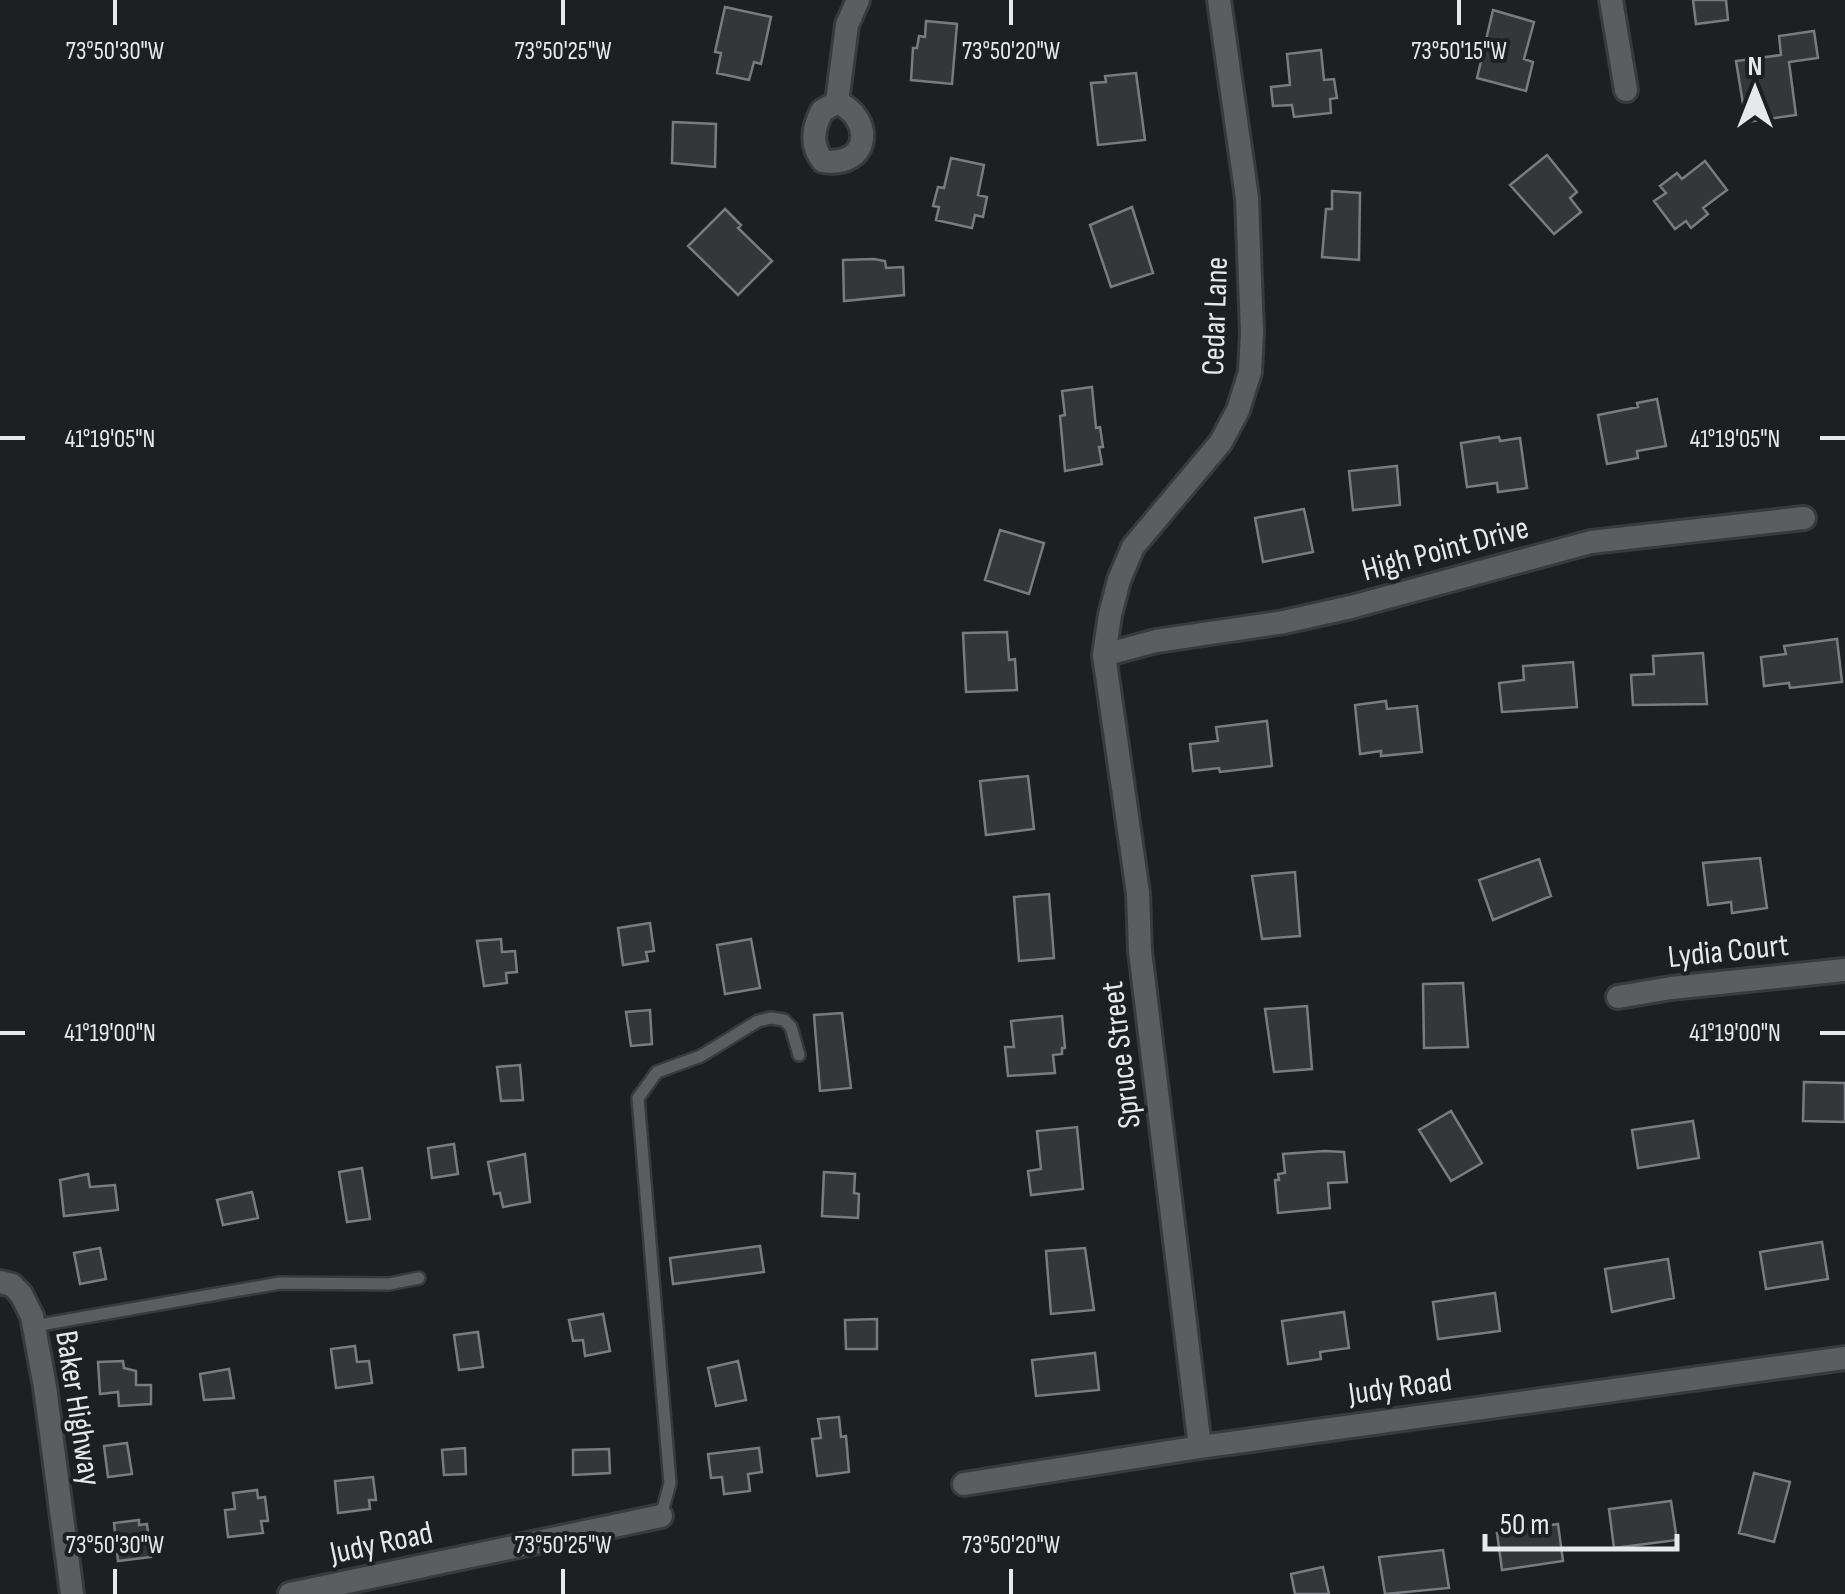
<svg xmlns="http://www.w3.org/2000/svg" width="1845" height="1594" font-family="'Sofia Sans Condensed',sans-serif">
<style>
.building{fill:#343639;stroke:#787b7f;stroke-width:2.5}
.lines{fill:none;stroke-linecap:round;stroke-linejoin:round}
.lane-casing{stroke:#383a3d;stroke-width:16}
.street-casing{stroke:#383a3d;stroke-width:28}
.lane{stroke:#5b5d61;stroke-width:11}
.street{stroke:#5b5d61;stroke-width:22}
.ticks{fill:none;stroke:#e6e8ea;stroke-width:4}
.labels{text-anchor:middle;stroke-width:8;stroke-linejoin:round;paint-order:stroke}
.street-label{font-size:32px;fill:#e6e8ea;stroke:#1d1f22}
.ticks-label{font-size:25px;text-anchor:middle;fill:#e6e8ea;stroke:#1d1f22;stroke-width:8;stroke-linejoin:round;paint-order:stroke}
</style>
<rect width="100%" height="100%" fill="#1d1f22"/>
<!-- building -->
<path class="building" d="M 1693,0 L 1726,0 L 1728,20 L 1696,24 Z
M 725,7 L 771,17 L 761,64 L 754,62 L 749,80 L 717,73 L 721,53 L 715,52 Z
M 1493,10 L 1534,22 L 1524,59 L 1533,62 L 1526,91 L 1477,78 Z
M 926,21 L 957,24 L 952,84 L 911,80 L 913,48 L 917,48 L 919,36 L 925,37 Z
M 1814,31 L 1818,58 L 1789,62 L 1796,115 L 1746,122 L 1736,61 L 1781,55 L 1779,36 Z
M 1321,50 L 1324,80 L 1334,79 L 1337,98 L 1330,99 L 1331,113 L 1294,117 L 1292,105 L 1273,106 L 1271,87 L 1290,85 L 1287,54 Z
M 1136,73 L 1145,140 L 1098,145 L 1091,83 L 1106,82 L 1105,76 Z
M 673,122 L 716,124 L 715,167 L 672,163 Z
M 1547,155 L 1577,192 L 1570,198 L 1581,212 L 1554,234 L 1510,185 Z
M 951,158 L 984,165 L 978,195 L 987,197 L 983,217 L 975,215 L 972,228 L 936,220 L 939,207 L 933,206 L 938,187 L 944,188 Z
M 1705,161 L 1727,190 L 1703,208 L 1708,214 L 1691,228 L 1686,221 L 1675,229 L 1654,201 L 1666,193 L 1660,186 L 1677,173 L 1682,179 Z
M 1332,191 L 1360,193 L 1359,260 L 1322,257 L 1326,209 L 1332,209 Z
M 1132,207 L 1153,273 L 1111,287 L 1090,225 Z
M 725,209 L 741,225 L 738,228 L 772,261 L 738,295 L 688,246 Z
M 874,259 L 885,261 L 886,268 L 903,267 L 904,295 L 844,301 L 843,260 Z
M 1092,387 L 1096,428 L 1100,427 L 1103,447 L 1099,447 L 1102,464 L 1065,471 L 1060,416 L 1065,415 L 1062,391 Z
M 1657,399 L 1666,446 L 1637,451 L 1638,458 L 1607,464 L 1598,415 L 1638,407 L 1637,403 Z
M 1499,437 L 1500,441 L 1520,438 L 1527,488 L 1498,492 L 1497,483 L 1467,487 L 1461,443 Z
M 1397,466 L 1400,505 L 1353,510 L 1349,471 Z
M 1304,509 L 1313,552 L 1263,562 L 1255,518 Z
M 1000,530 L 1044,543 L 1029,594 L 985,580 Z
M 1007,632 L 1009,660 L 1015,659 L 1017,690 L 966,692 L 963,633 Z
M 1837,639 L 1842,682 L 1790,688 L 1789,683 L 1764,686 L 1761,657 L 1786,654 L 1784,646 Z
M 1703,653 L 1707,704 L 1633,705 L 1631,675 L 1654,674 L 1653,656 Z
M 1573,662 L 1577,707 L 1502,712 L 1499,683 L 1524,680 L 1523,666 Z
M 1386,701 L 1387,709 L 1417,706 L 1422,752 L 1381,756 L 1381,751 L 1360,754 L 1355,705 Z
M 1267,721 L 1272,766 L 1220,772 L 1219,768 L 1193,771 L 1190,744 L 1218,741 L 1216,727 Z
M 1028,776 L 1034,829 L 986,835 L 980,781 Z
M 1760,858 L 1767,908 L 1732,913 L 1731,902 L 1708,905 L 1703,863 Z
M 1539,859 L 1551,896 L 1493,920 L 1479,880 Z
M 1295,872 L 1300,936 L 1262,939 L 1252,876 Z
M 1049,894 L 1054,958 L 1019,961 L 1014,897 Z
M 650,923 L 654,951 L 646,952 L 648,961 L 623,965 L 618,928 Z
M 501,939 L 502,952 L 515,951 L 517,972 L 506,973 L 507,983 L 484,986 L 477,941 Z
M 751,939 L 760,988 L 725,994 L 717,945 Z
M 1463,983 L 1468,1047 L 1424,1048 L 1423,984 Z
M 1307,1006 L 1312,1069 L 1274,1072 L 1265,1009 Z
M 650,1010 L 652,1044 L 631,1046 L 626,1012 Z
M 842,1013 L 851,1088 L 820,1091 L 814,1015 Z
M 1062,1016 L 1065,1048 L 1062,1048 L 1062,1054 L 1053,1055 L 1055,1073 L 1008,1076 L 1005,1047 L 1014,1047 L 1011,1021 Z
M 520,1065 L 523,1100 L 501,1101 L 497,1067 Z
M 1804,1082 L 1845,1083 L 1845,1122 L 1803,1121 Z
M 1451,1111 L 1482,1163 L 1451,1181 L 1419,1130 Z
M 1693,1121 L 1699,1158 L 1638,1168 L 1632,1130 Z
M 1077,1127 L 1083,1189 L 1031,1195 L 1028,1171 L 1041,1169 L 1037,1131 Z
M 454,1144 L 458,1174 L 432,1178 L 428,1148 Z
M 1325,1151 L 1344,1152 L 1347,1182 L 1328,1183 L 1330,1208 L 1278,1213 L 1275,1180 L 1279,1180 L 1278,1174 L 1285,1173 L 1283,1154 Z
M 525,1154 L 530,1202 L 503,1207 L 500,1193 L 494,1194 L 488,1162 Z
M 362,1168 L 370,1219 L 347,1222 L 339,1172 Z
M 824,1172 L 855,1174 L 854,1193 L 859,1194 L 858,1218 L 822,1216 Z
M 88,1174 L 90,1187 L 115,1185 L 118,1210 L 64,1216 L 60,1180 Z
M 252,1192 L 258,1218 L 223,1225 L 217,1200 Z
M 1822,1242 L 1828,1279 L 1766,1289 L 1760,1252 Z
M 760,1246 L 764,1272 L 673,1284 L 670,1258 Z
M 100,1248 L 106,1279 L 80,1284 L 74,1253 Z
M 1085,1248 L 1094,1310 L 1051,1314 L 1046,1251 Z
M 1668,1259 L 1674,1298 L 1612,1312 L 1605,1269 Z
M 1495,1293 L 1500,1331 L 1438,1339 L 1433,1302 Z
M 1344,1312 L 1349,1348 L 1320,1352 L 1321,1359 L 1288,1364 L 1282,1321 Z
M 603,1314 L 610,1351 L 585,1356 L 583,1340 L 573,1341 L 569,1320 Z
M 877,1319 L 877,1349 L 846,1349 L 845,1320 Z
M 478,1332 L 483,1367 L 459,1370 L 454,1335 Z
M 355,1346 L 357,1362 L 369,1361 L 372,1383 L 336,1388 L 331,1349 Z
M 1095,1353 L 1099,1390 L 1036,1396 L 1032,1360 Z
M 123,1361 L 124,1368 L 136,1371 L 136,1385 L 151,1385 L 151,1404 L 119,1406 L 118,1392 L 100,1394 L 98,1362 Z
M 738,1361 L 746,1400 L 716,1406 L 708,1368 Z
M 229,1369 L 234,1398 L 204,1400 L 200,1374 Z
M 839,1417 L 841,1437 L 846,1436 L 849,1472 L 817,1476 L 812,1439 L 821,1438 L 818,1419 Z
M 127,1443 L 132,1474 L 108,1477 L 104,1446 Z
M 465,1448 L 466,1474 L 444,1475 L 442,1450 Z
M 759,1448 L 762,1472 L 748,1474 L 750,1491 L 724,1494 L 722,1477 L 711,1478 L 708,1454 Z
M 609,1449 L 610,1473 L 573,1475 L 573,1450 Z
M 1754,1473 L 1790,1482 L 1774,1542 L 1739,1533 Z
M 373,1477 L 376,1500 L 369,1500 L 370,1509 L 338,1513 L 335,1481 Z
M 257,1490 L 258,1498 L 265,1497 L 268,1521 L 261,1521 L 263,1533 L 228,1537 L 225,1510 L 235,1509 L 233,1493 Z
M 1671,1501 L 1677,1540 L 1614,1548 L 1609,1509 Z
M 139,1520 L 139,1525 L 147,1524 L 151,1557 L 118,1561 L 114,1523 Z
M 1558,1524 L 1563,1561 L 1502,1570 L 1497,1533 Z
M 1443,1550 L 1449,1588 L 1385,1594 L 1379,1557 Z
M 1323,1567 L 1329,1594 L 1295,1594 L 1291,1574 Z"/>
<g class="lines">
<!-- lane casing -->
<g class="lane-casing">
<path id="lane" d="M 34,1326 L 280,1283 L 389,1284 L 419,1278
M 661,1516 L 670,1483 L 638,1098 L 657,1072 L 701,1056 L 758,1021 L 771,1018 L 784,1020 L 791,1027 L 799,1055"/>
</g>
<!-- street casing -->
<g class="street-casing">
<path id="street" d="M 1611,0 L 1626,90
M 837,102 C 874,118 871,168 823,161 C 810,145 813,128 822,111 Z
M 837,102 L 847,25 L 858,0
M 1104,655 L 1156,641 L 1284,622 L 1351,607 L 1591,542 L 1804,518
M 1618,997 L 1671,988 L 1845,970
M 0,1282 L 12,1285 L 21,1294 L 32,1316 L 45,1387 L 72,1594
M 1200,1447 L 1140,951 L 1138,893 L 1104,655 L 1110,615 L 1119,580 L 1133,547 L 1221,442 L 1238,410 L 1250,372 L 1252,333 L 1247,198 L 1219,0
M 964,1484 L 1200,1447 L 1845,1358
M 290,1594 L 661,1516"/>
</g>
<!-- lane -->
<use href="#lane" class="lane"/>
<!-- street -->
<use href="#street" class="street"/>
</g>
<!-- ticks -->
<path class="ticks" d="M 115,0 L 115,25M 563,0 L 563,25M 1011,0 L 1011,25M 1459,0 L 1459,25M 0,438 L 25,438M 1820,438 L 1845,438M 0,1033 L 25,1033M 1820,1033 L 1845,1033M 115,1569 L 115,1594M 563,1569 L 563,1594M 1011,1569 L 1011,1594"/>
<g class="labels">
<!-- street labels -->
<g class="street-label">
<text transform="translate(1214 316) rotate(-88)" y="11">Cedar Lane</text>
<text transform="translate(1445 548) rotate(-15)" y="11">High Point Drive</text>
<text transform="translate(1728 950) rotate(-6)" y="11">Lydia Court</text>
<text transform="translate(1120 1055) rotate(-97)" y="11">Spruce Street</text>
<text transform="translate(1400 1386) rotate(-8)" y="11">Judy Road</text>
<text transform="translate(79 1408) rotate(81)" y="11">Baker Highway</text>
<text transform="translate(381 1542) rotate(-12)" y="11">Judy Road</text>
</g>
</g>
<g class="ticks-label">
<text x="115" y="59">73°50'30"W</text>
<text x="563" y="59">73°50'25"W</text>
<text x="1011" y="59">73°50'20"W</text>
<text x="1459" y="59">73°50'15"W</text>
<text x="110" y="447">41°19'05"N</text>
<text x="1735" y="447">41°19'05"N</text>
<text x="110" y="1041">41°19'00"N</text>
<text x="1735" y="1041">41°19'00"N</text>
<text x="115" y="1553">73°50'30"W</text>
<text x="563" y="1553">73°50'25"W</text>
<text x="1011" y="1553">73°50'20"W</text>
</g>
<!-- north arrow -->
<g transform="translate(1755 90)" stroke="#1d1f22" stroke-width="8" paint-order="stroke">
<path d="M0-8L18 38L0 25L-18 38Z" fill="#e6e8ea"/>
<text y="-15" font-size="28" font-weight="bold" text-anchor="middle" fill="#e6e8ea">N</text>
</g>
<!-- scale -->
<path d="M1485 1534v15h192v-15" fill="none" stroke="#e6e8ea" stroke-width="5"/>
<text x="1500" y="1534" font-size="30" fill="#e6e8ea" stroke="#1d1f22" stroke-width="8" paint-order="stroke">50 m</text>
</svg>
